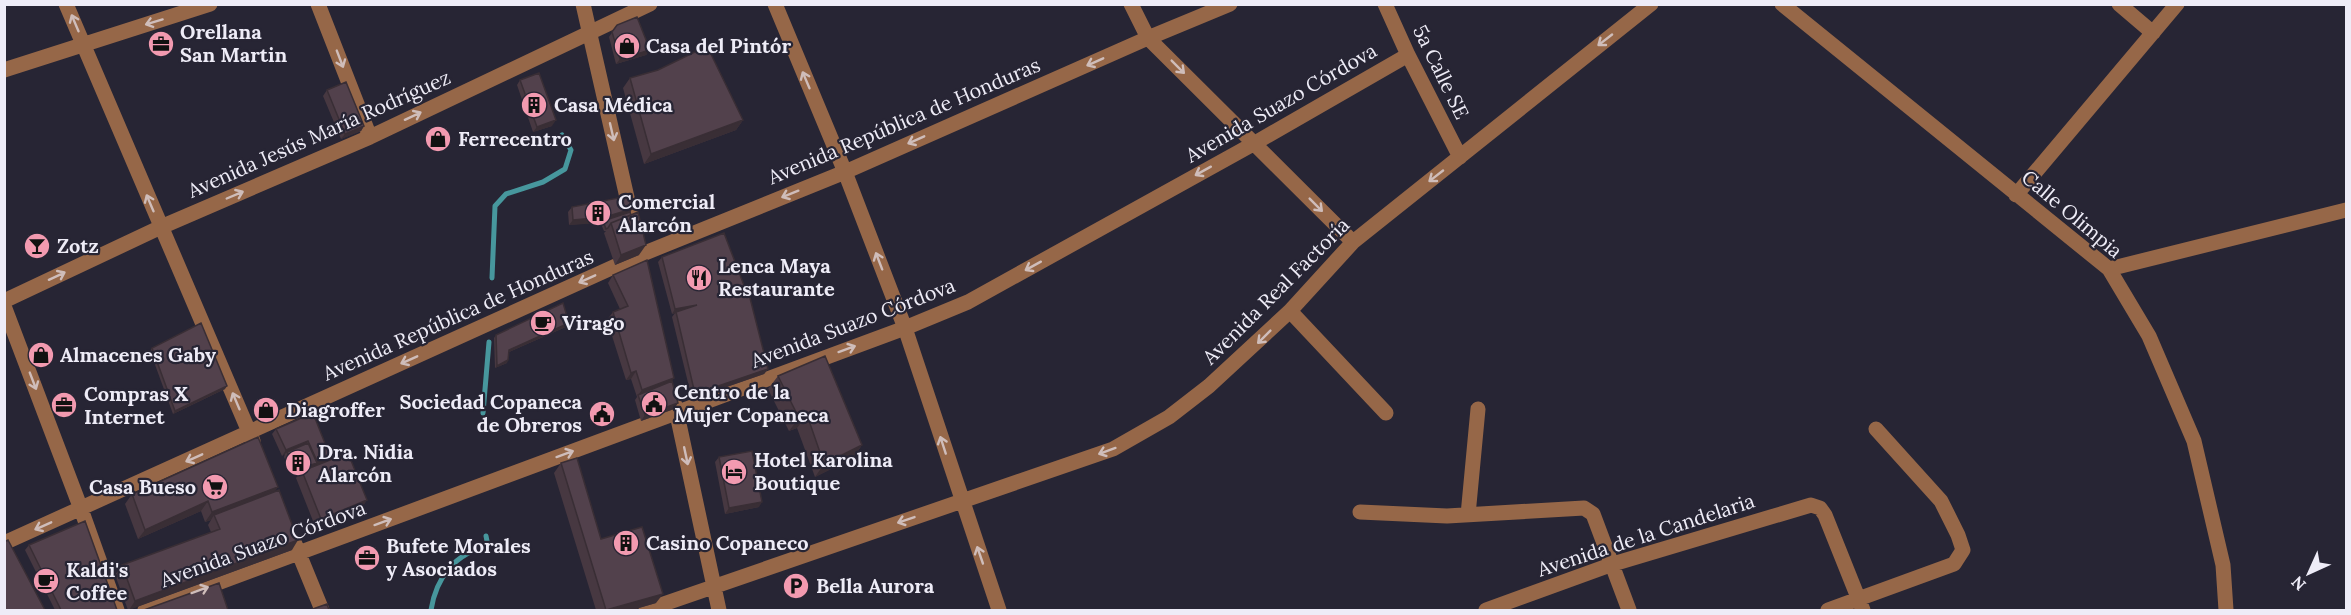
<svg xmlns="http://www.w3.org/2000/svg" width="2351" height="615" font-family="Lora,serif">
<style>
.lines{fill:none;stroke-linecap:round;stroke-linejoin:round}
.stream{stroke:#47979d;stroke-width:5}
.minor{stroke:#966748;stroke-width:15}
.wall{fill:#473841}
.shaded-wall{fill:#392e35}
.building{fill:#52414c;stroke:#392e35;stroke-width:1.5}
.oneway{stroke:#cfbdba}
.labels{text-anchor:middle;stroke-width:4.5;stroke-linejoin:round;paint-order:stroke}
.poi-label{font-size:20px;font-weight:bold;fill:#eeecf7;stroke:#272534;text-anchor:start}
.street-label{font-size:20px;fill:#eeecf7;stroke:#272534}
</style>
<rect width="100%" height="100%" fill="#272534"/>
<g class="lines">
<!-- stream -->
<path class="stream" d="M 492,278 L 495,206 L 506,194 L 543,182 L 565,169 L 571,150 L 562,135
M 483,413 L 489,342
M 431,610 C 436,578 455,553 488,546 L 486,536"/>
<!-- minor -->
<path class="minor" d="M 66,4 L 253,441
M 318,4 L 370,137
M 583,4 L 631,215
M 775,4 L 845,172 L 905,328 L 999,610
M 1131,4 L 1148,38 L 1353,242
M 1385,4 L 1408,55 L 1460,157
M 1782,4 L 2109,269 L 2149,336 L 2194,441 L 2223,565 L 2226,610
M 2119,4 L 2153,33
M 4,70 L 210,4
M 2016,195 L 2177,4
M 2109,269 L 2346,210
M 4,301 L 161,227 L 370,137 L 650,4
M 4,306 L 81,509 L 117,610
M 1290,311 L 1386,413
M 675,405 L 719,610
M 1360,512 L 1447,516 L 1584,508 L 1593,514 L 1629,610
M 1468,515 L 1478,409
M 4,543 L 640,255 L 845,172 L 1148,38 L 1230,4
M 295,544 L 322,610
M 145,610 L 905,328 L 968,302 L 1255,143 L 1408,55
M 646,610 L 1113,449 L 1169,417 L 1209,386 L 1290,311 L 1353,242 L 1651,4
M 1486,610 L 1613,564 L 1811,505 L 1820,508 L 1825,515 L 1863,610
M 1828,610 L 1954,564 L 1963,550 L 1958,535 L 1941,501 L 1876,429"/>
</g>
<!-- wall -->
<path class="wall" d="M 617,25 L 650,50 L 646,55 L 616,64 L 609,37 Z
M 630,78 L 743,120 L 736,130 L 644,164 L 623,88 Z
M 520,80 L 552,126 L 533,132 L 517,85 Z
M 327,90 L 364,126 L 361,131 L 341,139 L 323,96 Z
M 572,207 L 630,212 L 639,255 L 615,265 L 604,233 L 606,231 L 604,231 L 601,224 L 602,222 L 569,225 L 568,212 Z
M 662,257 L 743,291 L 768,369 L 764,374 L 692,399 L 672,317 L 675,313 L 672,314 L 658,262 Z
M 613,275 L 672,381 L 674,409 L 641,421 L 635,400 L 637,397 L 631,379 L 626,380 L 607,320 L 613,312 L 620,309 L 608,283 Z
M 569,323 L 568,326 L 509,352 L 507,363 L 495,368 L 494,338 L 496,335 Z
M 152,348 L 225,389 L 173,414 L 150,351 Z
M 778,376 L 862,445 L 853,458 L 815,477 L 797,428 L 789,431 L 768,389 Z
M 313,413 L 326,461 L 362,508 L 315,526 L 296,478 L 301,472 L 292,475 L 284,457 L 285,454 L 282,456 L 272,434 L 276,429 Z
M 719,457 L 759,507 L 725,514 L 715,462 Z
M 561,463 L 601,539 L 656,603 L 632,610 L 596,610 L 554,473 Z
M 275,492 L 292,550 L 128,610 L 115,575 L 122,565 L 211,532 L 208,525 L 211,520 L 205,522 L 201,511 L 138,539 L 125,504 L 132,494 Z
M 29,545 L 117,610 L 55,610 L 25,550 Z"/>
<!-- shaded-wall -->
<path class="shaded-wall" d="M 650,50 L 646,55 L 616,64 L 620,59 Z
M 556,120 L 552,126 L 533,132 L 537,127 Z
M 743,120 L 736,130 L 644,164 L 651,154 Z
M 364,126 L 361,131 L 341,139 L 345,134 Z
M 632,209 L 629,215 L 602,223 L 569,225 L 573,220 Z
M 646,245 L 639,255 L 615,265 L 621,255 Z
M 697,305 L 693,310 L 672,314 L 675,309 Z
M 569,323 L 568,326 L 507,353 L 509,350 Z
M 508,360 L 507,363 L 495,368 L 497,366 Z
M 768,369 L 764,374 L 692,399 L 695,394 Z
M 636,371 L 631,379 L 626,380 L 631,373 Z
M 674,378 L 669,385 L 638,395 L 642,390 Z
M 227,386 L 225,389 L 173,414 L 175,411 Z
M 678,403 L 674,409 L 641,421 L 645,415 Z
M 807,415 L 797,428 L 789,431 L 799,418 Z
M 308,441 L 305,446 L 287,452 L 285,454 L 282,456 L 286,450 Z
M 862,445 L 853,458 L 815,477 L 824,464 Z
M 330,456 L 326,461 L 313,468 L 292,475 L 295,470 L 316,463 L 317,461 Z
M 278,487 L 271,497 L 214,515 L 211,520 L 205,522 L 212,512 Z
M 367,500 L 362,508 L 315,526 L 321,519 Z
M 208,501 L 201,511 L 138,539 L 145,530 Z
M 762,502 L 759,507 L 725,514 L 729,508 Z
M 298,540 L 292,550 L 129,610 L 135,601 Z
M 663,594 L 656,603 L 632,610 L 606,610 Z"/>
<!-- building -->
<path class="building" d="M 637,17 L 650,50 L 620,59 L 612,32 L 617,25 Z
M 707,46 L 743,120 L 651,154 L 630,78 L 658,70 Z
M 539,73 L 556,120 L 537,127 L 520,80 Z
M 346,82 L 364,126 L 345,134 L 327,90 Z
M 628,196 L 632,209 L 605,217 L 573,220 L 572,207 Z
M 630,212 L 631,215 L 611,223 L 608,228 L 606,229 L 603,221 Z
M 638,212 L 646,245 L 621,255 L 611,223 Z
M 724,233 L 745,288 L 724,296 L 748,290 L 768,369 L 695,394 L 676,312 L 697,305 L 675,309 L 662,257 Z
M 647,260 L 674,378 L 642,390 L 636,371 L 631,373 L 613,312 L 628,306 L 613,275 Z
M 563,303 L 569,323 L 509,350 L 508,360 L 497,366 L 496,335 Z
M 201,323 L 227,386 L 175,411 L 152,348 Z
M 825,356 L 862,445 L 824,464 L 807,415 L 799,418 L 778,376 Z
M 672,381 L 678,403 L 645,415 L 638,395 Z
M 313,413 L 330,456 L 317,461 L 308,441 L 286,450 L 276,429 Z
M 258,437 L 278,487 L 212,512 L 208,501 L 145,530 L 132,494 Z
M 308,443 L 317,463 L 295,470 L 287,452 Z
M 752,451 L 762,502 L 729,508 L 719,457 Z
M 348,453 L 367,500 L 321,519 L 302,471 Z
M 577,458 L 601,539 L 642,527 L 663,594 L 606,610 L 561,463 Z
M 279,490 L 298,540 L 135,601 L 122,565 L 220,529 L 214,515 Z
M 85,521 L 117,610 L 61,610 L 29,545 Z
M 8,540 L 45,610 L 4,610 L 4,542 Z
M 219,583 L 228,610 L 144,610 Z
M 327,604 L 329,610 L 310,610 Z"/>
<!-- one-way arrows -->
<defs><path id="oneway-shaft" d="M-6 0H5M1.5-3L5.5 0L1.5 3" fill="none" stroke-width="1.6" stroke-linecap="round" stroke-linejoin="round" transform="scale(1.5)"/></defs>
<g class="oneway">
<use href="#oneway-shaft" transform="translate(154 22) rotate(163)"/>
<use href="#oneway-shaft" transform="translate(75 23) rotate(-113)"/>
<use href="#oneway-shaft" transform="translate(1605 40) rotate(142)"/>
<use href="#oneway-shaft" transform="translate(340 59) rotate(69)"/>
<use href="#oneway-shaft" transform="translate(1095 62) rotate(156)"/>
<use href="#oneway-shaft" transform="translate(1178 67) rotate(45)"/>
<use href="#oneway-shaft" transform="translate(806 80) rotate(-113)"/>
<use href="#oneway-shaft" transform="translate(413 116) rotate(-25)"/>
<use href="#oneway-shaft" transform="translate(612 132) rotate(77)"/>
<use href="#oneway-shaft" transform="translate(916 140) rotate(156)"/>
<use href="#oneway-shaft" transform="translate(1203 171) rotate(151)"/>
<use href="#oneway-shaft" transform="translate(1436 176) rotate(142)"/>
<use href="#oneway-shaft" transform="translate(790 194) rotate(158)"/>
<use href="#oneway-shaft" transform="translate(235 195) rotate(-23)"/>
<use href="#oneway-shaft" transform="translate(150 203) rotate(-113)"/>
<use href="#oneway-shaft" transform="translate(1316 205) rotate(45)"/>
<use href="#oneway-shaft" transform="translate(879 261) rotate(-111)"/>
<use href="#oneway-shaft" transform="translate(1033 266) rotate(151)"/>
<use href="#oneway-shaft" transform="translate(57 276) rotate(-25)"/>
<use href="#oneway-shaft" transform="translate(587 279) rotate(156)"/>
<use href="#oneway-shaft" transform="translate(1264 337) rotate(135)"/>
<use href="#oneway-shaft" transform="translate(847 349) rotate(-20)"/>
<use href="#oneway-shaft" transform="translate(409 360) rotate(156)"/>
<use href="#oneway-shaft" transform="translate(33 381) rotate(69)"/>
<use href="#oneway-shaft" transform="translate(236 401) rotate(-113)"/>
<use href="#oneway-shaft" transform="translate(943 445) rotate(-108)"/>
<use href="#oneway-shaft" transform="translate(1107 451) rotate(160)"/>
<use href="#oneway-shaft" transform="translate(565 454) rotate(-20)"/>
<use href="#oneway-shaft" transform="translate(686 456) rotate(78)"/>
<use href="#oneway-shaft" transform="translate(194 458) rotate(156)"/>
<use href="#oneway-shaft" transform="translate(906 520) rotate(161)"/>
<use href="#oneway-shaft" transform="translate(383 522) rotate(-20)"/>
<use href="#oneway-shaft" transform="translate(43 526) rotate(156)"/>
<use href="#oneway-shaft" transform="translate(980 555) rotate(-109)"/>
<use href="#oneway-shaft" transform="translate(200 590) rotate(-20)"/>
</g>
<!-- icons -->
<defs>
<g id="office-disc" transform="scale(1.35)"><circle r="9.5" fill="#f29ab0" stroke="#272534"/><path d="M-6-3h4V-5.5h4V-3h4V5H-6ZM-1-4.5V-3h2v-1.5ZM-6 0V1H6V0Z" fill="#111"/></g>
<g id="shop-disc" transform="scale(1.35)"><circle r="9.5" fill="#f29ab0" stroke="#272534"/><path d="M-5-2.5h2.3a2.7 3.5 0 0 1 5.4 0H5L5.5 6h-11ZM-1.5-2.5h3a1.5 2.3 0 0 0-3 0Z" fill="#111"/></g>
<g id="building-disc" transform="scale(1.35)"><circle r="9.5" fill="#f29ab0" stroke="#272534"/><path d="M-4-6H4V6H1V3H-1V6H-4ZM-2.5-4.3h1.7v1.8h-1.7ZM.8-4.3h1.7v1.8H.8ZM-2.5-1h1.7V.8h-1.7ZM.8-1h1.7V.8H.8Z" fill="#111"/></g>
<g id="bar-disc" transform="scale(1.35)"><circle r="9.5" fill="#f29ab0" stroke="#272534"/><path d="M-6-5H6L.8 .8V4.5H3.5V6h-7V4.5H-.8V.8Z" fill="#111"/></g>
<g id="restaurant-disc" transform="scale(1.35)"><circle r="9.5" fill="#f29ab0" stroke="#272534"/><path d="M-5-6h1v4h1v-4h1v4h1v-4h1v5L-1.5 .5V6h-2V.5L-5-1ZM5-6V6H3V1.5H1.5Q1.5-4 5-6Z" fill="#111"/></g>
<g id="cafe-disc" transform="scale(1.35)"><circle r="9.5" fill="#f29ab0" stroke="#272534"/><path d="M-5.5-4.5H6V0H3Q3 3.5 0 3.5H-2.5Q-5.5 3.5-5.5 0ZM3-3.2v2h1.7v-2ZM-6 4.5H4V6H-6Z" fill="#111"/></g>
<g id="civic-disc" transform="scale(1.35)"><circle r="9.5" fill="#f29ab0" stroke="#272534"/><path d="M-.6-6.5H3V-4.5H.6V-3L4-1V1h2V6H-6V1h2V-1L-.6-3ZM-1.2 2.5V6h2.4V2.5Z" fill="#111"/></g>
<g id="hotel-disc" transform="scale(1.35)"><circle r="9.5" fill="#f29ab0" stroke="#272534"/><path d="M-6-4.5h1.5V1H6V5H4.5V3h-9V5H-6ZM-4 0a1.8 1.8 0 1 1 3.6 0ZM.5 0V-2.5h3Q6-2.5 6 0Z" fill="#111"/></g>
<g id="supermarket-disc" transform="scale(1.35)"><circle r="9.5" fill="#f29ab0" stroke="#272534"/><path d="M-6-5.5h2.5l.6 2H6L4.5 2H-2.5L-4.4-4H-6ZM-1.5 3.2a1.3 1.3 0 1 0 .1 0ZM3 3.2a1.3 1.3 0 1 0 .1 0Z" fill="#111"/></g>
<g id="parking-disc" transform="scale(1.35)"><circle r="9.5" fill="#f29ab0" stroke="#272534"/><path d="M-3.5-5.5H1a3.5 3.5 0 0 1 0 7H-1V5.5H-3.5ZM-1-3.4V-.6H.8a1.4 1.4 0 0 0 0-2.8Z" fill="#111"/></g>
</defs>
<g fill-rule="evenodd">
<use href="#office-disc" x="161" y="44"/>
<use href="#shop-disc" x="627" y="46"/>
<use href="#building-disc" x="534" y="105"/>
<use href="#shop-disc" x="438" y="139"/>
<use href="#building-disc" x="598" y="213"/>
<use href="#bar-disc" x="37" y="246"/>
<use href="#restaurant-disc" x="699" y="278"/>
<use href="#cafe-disc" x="543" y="323"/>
<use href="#shop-disc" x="41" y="355"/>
<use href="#civic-disc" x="654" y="404"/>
<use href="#office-disc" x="64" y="405"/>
<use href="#shop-disc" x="266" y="410"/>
<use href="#civic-disc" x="602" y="414"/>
<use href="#building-disc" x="298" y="463"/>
<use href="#hotel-disc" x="734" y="472"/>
<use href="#supermarket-disc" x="215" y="487"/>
<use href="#building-disc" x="626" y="543"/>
<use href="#office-disc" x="367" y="558"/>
<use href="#cafe-disc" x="46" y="581"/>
<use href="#parking-disc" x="796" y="586"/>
</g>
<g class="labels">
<!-- poi labels -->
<g class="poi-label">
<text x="180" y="39">Orellana<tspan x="180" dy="23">San Martin</tspan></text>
<text x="646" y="53">Casa del Pintór</text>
<text x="554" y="112">Casa Médica</text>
<text x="458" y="146">Ferrecentro</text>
<text x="618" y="209">Comercial<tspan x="618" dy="23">Alarcón</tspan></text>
<text x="57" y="253">Zotz</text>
<text x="718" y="273">Lenca Maya<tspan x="718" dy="23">Restaurante</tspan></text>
<text x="562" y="330">Virago</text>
<text x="60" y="362">Almacenes Gaby</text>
<text x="674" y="399">Centro de la<tspan x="674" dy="23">Mujer Copaneca</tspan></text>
<text x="84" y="401">Compras X<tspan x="84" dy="23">Internet</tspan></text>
<text x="582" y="409" text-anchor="end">Sociedad Copaneca<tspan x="582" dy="23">de Obreros</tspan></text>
<text x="286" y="417">Diagroffer</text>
<text x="318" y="459">Dra. Nidia<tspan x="318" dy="23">Alarcón</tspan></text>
<text x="754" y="467">Hotel Karolina<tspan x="754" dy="23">Boutique</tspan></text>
<text x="196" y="494" text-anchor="end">Casa Bueso</text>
<text x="646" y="550">Casino Copaneco</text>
<text x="386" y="553">Bufete Morales<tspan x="386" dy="23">y Asociados</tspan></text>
<text x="66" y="577">Kaldi's<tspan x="66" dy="23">Coffee</tspan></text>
<text x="816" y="593">Bella Aurora</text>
</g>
<!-- street labels -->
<g class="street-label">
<text transform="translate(1441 72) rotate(64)" y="7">5a Calle SE</text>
<text transform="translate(1281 103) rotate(-30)" y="7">Avenida Suazo Córdova</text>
<text transform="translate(904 121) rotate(-23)" y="7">Avenida República de Honduras</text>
<text transform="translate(319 134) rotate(-24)" y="7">Avenida Jesús María Rodríguez</text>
<text transform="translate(2072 214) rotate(40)" y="7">Calle Olimpia</text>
<text transform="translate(1276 291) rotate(-45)" y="7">Avenida Real Factoría</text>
<text transform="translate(458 315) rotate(-24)" y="7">Avenida República de Honduras</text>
<text transform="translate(853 323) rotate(-21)" y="7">Avenida Suazo Córdova</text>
<text transform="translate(1646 535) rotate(-18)" y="7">Avenida de la Candelaria</text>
<text transform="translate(263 544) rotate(-20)" y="7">Avenida Suazo Córdova</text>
</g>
</g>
<!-- border -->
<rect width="2351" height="615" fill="none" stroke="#eeecf7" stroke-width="12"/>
<!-- north arrow -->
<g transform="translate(2309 573) rotate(225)" stroke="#272534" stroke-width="4.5" paint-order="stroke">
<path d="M0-4.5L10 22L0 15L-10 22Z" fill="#eeecf7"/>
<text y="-9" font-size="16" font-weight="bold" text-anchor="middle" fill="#eeecf7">N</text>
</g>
</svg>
